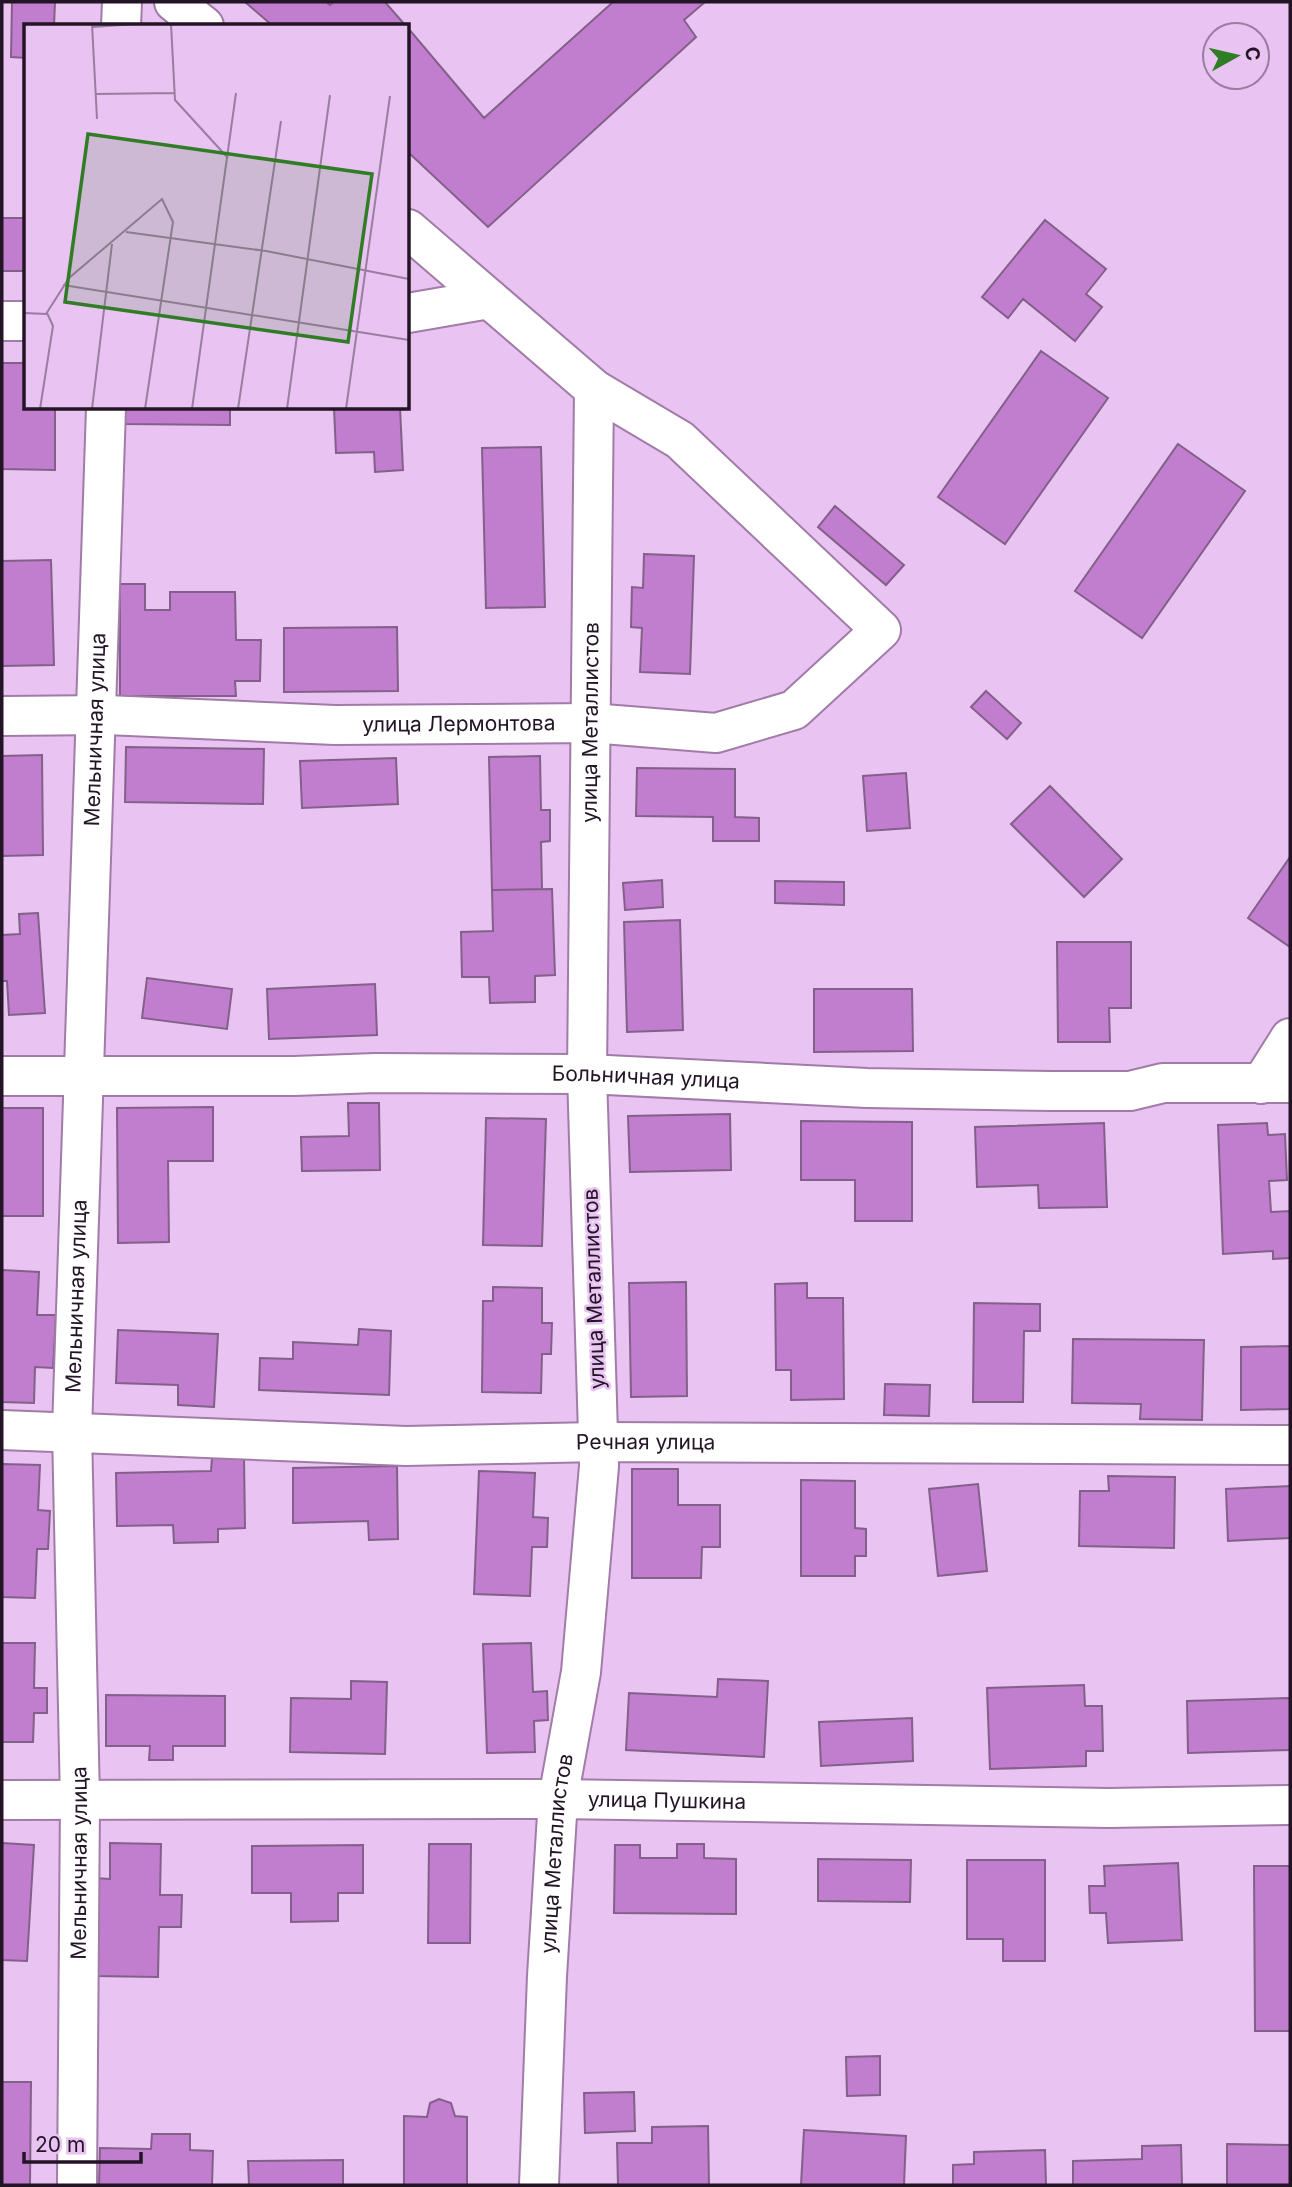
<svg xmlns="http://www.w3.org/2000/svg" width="1292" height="2187" font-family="Inter,sans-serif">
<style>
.building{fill:#c27ece;stroke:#836089;stroke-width:2}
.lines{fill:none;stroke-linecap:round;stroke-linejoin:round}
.minor-casing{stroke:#a07ca7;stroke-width:42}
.minor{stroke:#fff;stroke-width:38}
.labels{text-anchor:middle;stroke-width:5;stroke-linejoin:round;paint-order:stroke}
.street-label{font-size:21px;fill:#231526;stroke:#e9c3f1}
.inset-road{fill:none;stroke:#9a7da0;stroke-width:2}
.view{fill:#317d25;fill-opacity:0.15;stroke:#317d25;stroke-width:3.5}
.inset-edge{fill:none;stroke:#231526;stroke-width:3.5}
</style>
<rect width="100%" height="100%" fill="#e9c3f1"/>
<!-- building -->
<path class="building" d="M 12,2 L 55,2 L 54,26 L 26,26 L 26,58 L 11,57 Z
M 245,2 L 326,2 L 330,5 L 334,2 L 385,2 L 406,26 L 273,26 Z
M 613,2 L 705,2 L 684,20 L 696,37 L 488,227 L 408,152 L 408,28 L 484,118 Z
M 2,218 L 26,218 L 26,271 L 2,271 Z
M 1045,220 L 1106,269 L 1086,294 L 1102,307 L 1075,341 L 1023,299 L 1008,318 L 982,297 Z
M 1041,351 L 1108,398 L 1005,544 L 938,497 Z
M 2,363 L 26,363 L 26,408 L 55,408 L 55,470 L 2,469 Z
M 125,408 L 230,408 L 230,425 L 125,424 Z
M 334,408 L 400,408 L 403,470 L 375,472 L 374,452 L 336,453 Z
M 1178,444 L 1245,491 L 1142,638 L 1075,591 Z
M 541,447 L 545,607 L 486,608 L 482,448 Z
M 835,506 L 904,565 L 886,585 L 818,527 Z
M 644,554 L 694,556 L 690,674 L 640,672 L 642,628 L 631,627 L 632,587 L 643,588 Z
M 51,560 L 54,665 L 2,666 L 2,561 Z
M 120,584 L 145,584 L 145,610 L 170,610 L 170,592 L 235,592 L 236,640 L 261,640 L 260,681 L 235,681 L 236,696 L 120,696 Z
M 397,627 L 398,691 L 284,692 L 284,628 Z
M 986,691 L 1021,723 L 1007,739 L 971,707 Z
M 126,747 L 264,749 L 263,804 L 125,802 Z
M 42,755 L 43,855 L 2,856 L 2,756 Z
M 540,756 L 541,810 L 550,810 L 550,841 L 541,842 L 542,889 L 492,890 L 489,757 Z
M 396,758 L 398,804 L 302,808 L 300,761 Z
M 637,768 L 735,769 L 735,817 L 759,818 L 759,841 L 713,841 L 713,817 L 636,816 Z
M 906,773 L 910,828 L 867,831 L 863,776 Z
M 1050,786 L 1122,859 L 1084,897 L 1011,824 Z
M 1290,857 L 1290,947 L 1248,918 Z
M 662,880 L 663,907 L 625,910 L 623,883 Z
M 775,881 L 844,882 L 844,905 L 775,903 Z
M 552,889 L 555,975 L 535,976 L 535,1002 L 490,1003 L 489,977 L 462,977 L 461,932 L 493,931 L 492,890 Z
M 38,913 L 45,1013 L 9,1015 L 7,981 L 2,981 L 2,935 L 20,934 L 19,914 Z
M 680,920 L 683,1030 L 627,1032 L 624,922 Z
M 1057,942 L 1131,942 L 1131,1008 L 1109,1008 L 1110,1042 L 1058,1042 Z
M 147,978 L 232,989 L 227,1029 L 142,1018 Z
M 375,984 L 377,1035 L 269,1039 L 267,989 Z
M 814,989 L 912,989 L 913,1051 L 814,1052 Z
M 348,1103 L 379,1103 L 380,1170 L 302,1171 L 301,1137 L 349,1136 Z
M 213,1107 L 213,1161 L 168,1161 L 169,1242 L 118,1243 L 117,1108 Z
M 2,1108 L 43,1108 L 43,1216 L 2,1216 Z
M 730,1114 L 731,1170 L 630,1172 L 628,1116 Z
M 486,1118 L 546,1119 L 542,1246 L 483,1245 Z
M 801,1121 L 912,1122 L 912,1221 L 855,1221 L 855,1180 L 801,1180 Z
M 1104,1123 L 1107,1207 L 1039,1208 L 1038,1185 L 977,1187 L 975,1127 Z
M 1267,1123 L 1268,1135 L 1285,1134 L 1287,1180 L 1269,1181 L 1271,1212 L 1290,1211 L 1290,1258 L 1273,1259 L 1273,1251 L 1223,1254 L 1218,1125 Z
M 2,1270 L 39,1272 L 37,1315 L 56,1315 L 53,1368 L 35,1367 L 34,1403 L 2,1402 Z
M 686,1282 L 687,1396 L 631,1397 L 629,1283 Z
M 807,1283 L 807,1298 L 843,1298 L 844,1399 L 791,1400 L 791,1370 L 776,1370 L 775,1284 Z
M 493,1287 L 542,1288 L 542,1323 L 552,1323 L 551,1354 L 542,1354 L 541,1393 L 482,1392 L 483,1301 L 493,1301 Z
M 974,1303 L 1040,1304 L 1040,1331 L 1024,1331 L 1023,1402 L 973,1402 Z
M 359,1329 L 391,1331 L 389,1395 L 259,1390 L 260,1358 L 293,1359 L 293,1342 L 358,1345 Z
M 118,1330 L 218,1334 L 214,1407 L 178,1405 L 178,1385 L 116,1383 Z
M 1073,1339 L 1204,1340 L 1202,1420 L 1140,1419 L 1141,1404 L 1072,1403 Z
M 1290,1346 L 1290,1409 L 1241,1410 L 1241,1347 Z
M 885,1384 L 930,1385 L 929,1416 L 884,1415 Z
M 244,1457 L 245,1528 L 218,1529 L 218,1542 L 174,1543 L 173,1525 L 117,1526 L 116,1473 L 211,1471 L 212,1458 Z
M 2,1464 L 40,1465 L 38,1510 L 50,1511 L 48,1549 L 37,1549 L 35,1598 L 2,1597 Z
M 397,1466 L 398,1539 L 369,1540 L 368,1521 L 293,1523 L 293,1468 Z
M 632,1469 L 678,1469 L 678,1505 L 720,1505 L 720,1547 L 702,1547 L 701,1578 L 632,1578 Z
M 479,1471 L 535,1473 L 533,1517 L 548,1518 L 547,1547 L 532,1547 L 530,1596 L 474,1594 Z
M 1108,1476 L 1175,1477 L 1174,1548 L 1079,1546 L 1080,1491 L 1109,1491 Z
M 801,1480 L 855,1481 L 855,1528 L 866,1529 L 866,1556 L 855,1556 L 855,1576 L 801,1576 Z
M 978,1484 L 987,1571 L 938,1576 L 929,1489 Z
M 1290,1486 L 1290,1538 L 1228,1541 L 1226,1489 Z
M 2,1643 L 35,1643 L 34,1688 L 47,1688 L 47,1713 L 34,1713 L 33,1742 L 2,1742 Z
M 531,1643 L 533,1692 L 547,1691 L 548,1720 L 534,1721 L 535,1752 L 487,1753 L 483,1644 Z
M 718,1679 L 768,1681 L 764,1757 L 626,1750 L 629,1693 L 717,1697 Z
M 351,1681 L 387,1682 L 385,1754 L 290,1752 L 291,1698 L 351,1699 Z
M 1084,1685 L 1085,1706 L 1102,1706 L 1103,1751 L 1086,1751 L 1086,1766 L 990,1769 L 987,1688 Z
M 106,1695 L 225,1696 L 225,1746 L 173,1746 L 173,1760 L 149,1760 L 150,1746 L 106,1746 Z
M 1290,1698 L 1290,1750 L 1188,1753 L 1187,1701 Z
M 912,1718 L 913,1761 L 821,1766 L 819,1722 Z
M 2,1843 L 34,1845 L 27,1961 L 2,1960 Z
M 110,1843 L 161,1844 L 160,1895 L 182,1895 L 181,1927 L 159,1927 L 158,1977 L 94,1976 L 95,1878 L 110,1879 Z
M 429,1844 L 471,1844 L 470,1943 L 428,1943 Z
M 677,1844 L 704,1844 L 704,1858 L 736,1859 L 736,1914 L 614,1913 L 615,1845 L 640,1845 L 640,1858 L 677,1858 Z
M 363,1845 L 363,1893 L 338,1893 L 338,1921 L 291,1922 L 291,1893 L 252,1893 L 252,1846 Z
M 818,1859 L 911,1860 L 910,1902 L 818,1901 Z
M 967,1860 L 1045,1860 L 1045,1961 L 1003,1961 L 1003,1939 L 967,1939 Z
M 1178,1863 L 1182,1940 L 1108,1943 L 1106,1913 L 1090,1913 L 1089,1886 L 1105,1886 L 1104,1866 Z
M 1254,1866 L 1290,1866 L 1290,2031 L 1255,2031 Z
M 880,2056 L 880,2095 L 847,2096 L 846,2057 Z
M 2,2082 L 31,2082 L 30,2185 L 2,2185 Z
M 634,2092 L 635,2131 L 585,2133 L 584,2093 Z
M 439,2099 L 451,2103 L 455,2116 L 467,2117 L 467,2185 L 404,2185 L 404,2116 L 427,2117 L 430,2103 Z
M 708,2126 L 709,2185 L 618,2185 L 617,2143 L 652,2143 L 652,2127 Z
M 804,2130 L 906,2136 L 904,2185 L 801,2185 Z
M 152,2134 L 190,2134 L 190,2150 L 213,2151 L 212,2185 L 99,2185 L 100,2148 L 151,2149 Z
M 1227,2144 L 1290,2145 L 1290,2185 L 1227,2185 Z
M 1181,2145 L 1182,2185 L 1073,2185 L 1073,2161 L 1142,2159 L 1142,2146 Z
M 1045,2150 L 1046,2185 L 953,2185 L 953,2165 L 974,2164 L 974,2152 Z
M 343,2160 L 343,2185 L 249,2185 L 248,2161 Z"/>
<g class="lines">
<!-- minor casing -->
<g class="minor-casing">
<g id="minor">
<path d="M 174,2 L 204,26"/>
<path d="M 121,26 L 122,2"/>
<path d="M 408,313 L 489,299"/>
<path d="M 2,321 L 26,321"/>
<path id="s1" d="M 2,716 L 106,715 L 335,725 L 591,723 L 716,733 L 794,710 L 881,630 L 680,440 L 594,389 L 408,229"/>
<path id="s2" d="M 2,1076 L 294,1076 L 376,1073 L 587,1074 L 867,1088 L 1052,1091 L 1130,1091 L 1163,1083 L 1290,1083"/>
<path d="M 1261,1084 L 1290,1038"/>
<path id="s3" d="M 2,1430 L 406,1446 L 598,1442 L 1290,1445"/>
<path id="s4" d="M 2,1800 L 558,1799 L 1109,1808 L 1290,1805"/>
<path id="s5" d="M 77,2185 L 80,1801 L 72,1430 L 106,408"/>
<path id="s6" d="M 539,2185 L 547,1976 L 558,1799 L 581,1672 L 599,1466 L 587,1074 L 594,389"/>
</g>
</g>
<!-- minor -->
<use href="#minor" class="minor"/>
</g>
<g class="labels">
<!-- street labels -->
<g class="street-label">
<text dy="7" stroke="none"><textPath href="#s6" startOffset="1466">улица Металлистов</textPath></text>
<text dy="7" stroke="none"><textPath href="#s1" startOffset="457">улица Лермонтова</textPath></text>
<text dy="7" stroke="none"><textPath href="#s5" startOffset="1456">Мельничная улица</textPath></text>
<text dy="7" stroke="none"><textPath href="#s2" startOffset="644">Больничная улица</textPath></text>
<text transform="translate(594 1289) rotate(-92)" y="7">улица Металлистов</text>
<text dy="7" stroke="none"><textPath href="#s5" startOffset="889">Мельничная улица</textPath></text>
<text dy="7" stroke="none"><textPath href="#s3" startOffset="644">Речная улица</textPath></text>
<text dy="7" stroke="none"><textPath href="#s4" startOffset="665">улица Пушкина</textPath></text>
<text dy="7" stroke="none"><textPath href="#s6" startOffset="332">улица Металлистов</textPath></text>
<text dy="7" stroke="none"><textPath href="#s5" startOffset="322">Мельничная улица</textPath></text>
</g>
</g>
<!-- overview -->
<g transform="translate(24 24)">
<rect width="385" height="385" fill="#e9c3f1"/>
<path class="inset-road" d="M 68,0 L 73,95M 147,0 L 151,76 L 204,134M 69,3 L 110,0M 72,70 L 151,69M 102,208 L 242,227 L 385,255M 39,261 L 385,316M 0,289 L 22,290 L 45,254 L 138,175 L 149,198 L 121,385M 16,385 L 29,302 L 23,289M 68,385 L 88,220M 168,385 L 212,69M 214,385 L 257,97M 263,385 L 306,71M 322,385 L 366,72"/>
<path class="view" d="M 64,110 L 348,150 L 324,318 L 41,278 Z"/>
<rect width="385" height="385" class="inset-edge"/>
</g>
<!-- border -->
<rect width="1292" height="2187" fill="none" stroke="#231526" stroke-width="7"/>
<!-- north arrow -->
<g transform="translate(1236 56) rotate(82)"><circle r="33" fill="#e9c3f1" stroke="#9a7da0" stroke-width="2"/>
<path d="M0-5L12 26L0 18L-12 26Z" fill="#317d25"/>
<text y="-10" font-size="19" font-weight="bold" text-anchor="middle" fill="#231526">С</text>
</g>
<!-- scale -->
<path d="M24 2152v10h117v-10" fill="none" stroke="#231526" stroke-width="3.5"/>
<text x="35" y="2152" font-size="21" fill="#231526" stroke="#e9c3f1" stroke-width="5" paint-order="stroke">20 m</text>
</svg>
